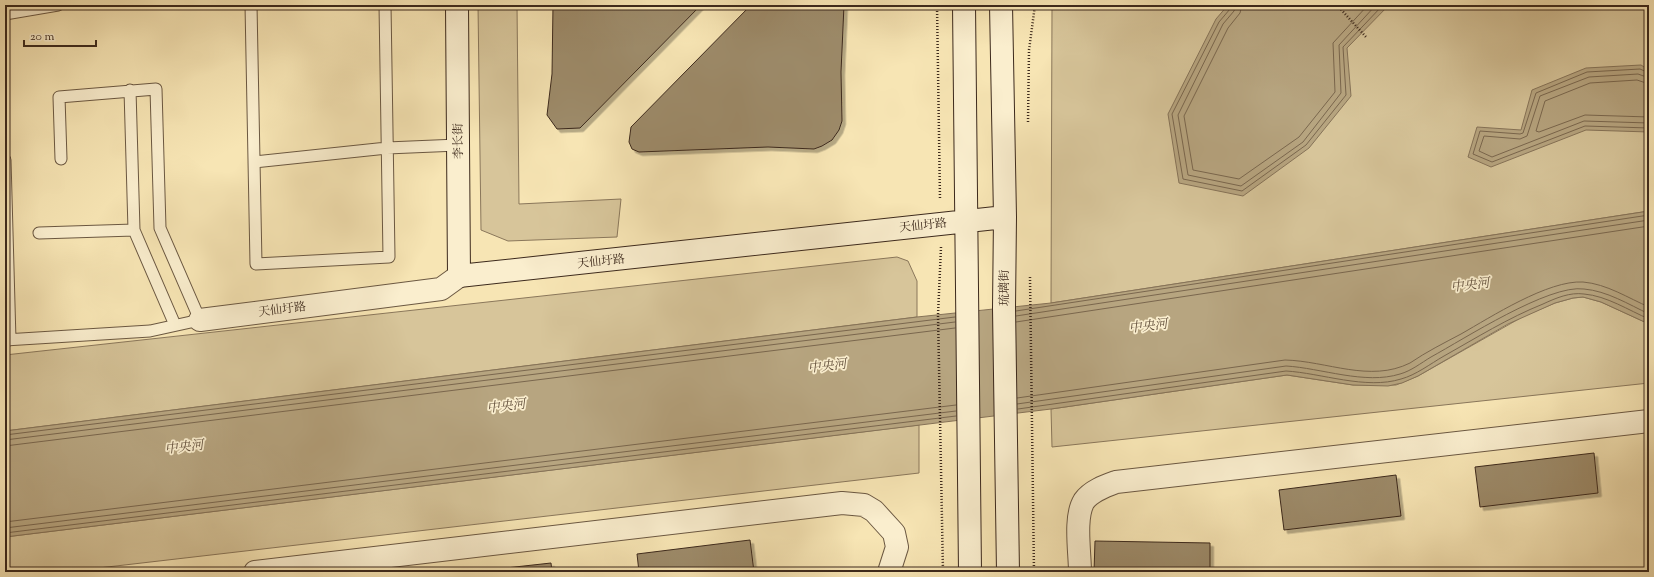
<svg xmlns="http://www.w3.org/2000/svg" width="1654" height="577" font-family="'Sorts Mill Goudy','Noto Serif SC',serif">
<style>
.green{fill:#d7c59a;stroke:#8a775b}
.water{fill:#b7a580;stroke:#867358}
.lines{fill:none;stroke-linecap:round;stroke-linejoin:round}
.shore{stroke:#7a674e;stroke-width:1}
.building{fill:#9d8b6b;stroke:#3c291c;filter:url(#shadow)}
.lane-casing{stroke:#6b5842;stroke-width:13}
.street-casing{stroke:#6b5842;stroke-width:24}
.secondary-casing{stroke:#3c291c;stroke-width:24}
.path{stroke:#3c291c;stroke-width:2.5;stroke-dasharray:1 2;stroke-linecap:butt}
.lane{stroke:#faeece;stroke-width:11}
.street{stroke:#faeece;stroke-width:22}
.secondary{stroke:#faeece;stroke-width:22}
.labels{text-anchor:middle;stroke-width:3.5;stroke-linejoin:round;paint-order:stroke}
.street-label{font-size:12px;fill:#3c291c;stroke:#faeece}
.water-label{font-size:13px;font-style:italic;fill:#614e3a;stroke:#faeece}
</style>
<defs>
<filter id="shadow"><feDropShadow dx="3.5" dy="3.5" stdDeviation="0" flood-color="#0004"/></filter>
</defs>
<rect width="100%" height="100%" fill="#f7e5b4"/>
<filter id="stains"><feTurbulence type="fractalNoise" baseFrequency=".005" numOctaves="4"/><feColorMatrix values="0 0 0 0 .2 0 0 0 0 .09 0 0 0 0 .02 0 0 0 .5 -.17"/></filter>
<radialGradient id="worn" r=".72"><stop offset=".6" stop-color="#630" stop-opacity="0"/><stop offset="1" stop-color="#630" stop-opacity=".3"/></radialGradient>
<!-- green -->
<path class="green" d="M 478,5 L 517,5 L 519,204 L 621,199 L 617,237 L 508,241 L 481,230 Z
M 1052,5 L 1649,5 L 1649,211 L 1051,303 Z
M 897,257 L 908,261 L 917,281 L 917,317 L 5,431 L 5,355 Z
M 1583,297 L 1601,302 L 1649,324 L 1649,383 L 1052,447 L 1051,409 L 1287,375 L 1353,385 L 1396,385 L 1418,376 L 1524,316 L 1555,303 L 1573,298 Z
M 919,425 L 919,473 L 64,572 L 5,572 L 5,537 Z"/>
<!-- water -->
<path class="water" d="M 1228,5 L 1389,5 L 1347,48 L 1351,96 L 1309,148 L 1243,196 L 1179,183 L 1168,114 L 1216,19 Z
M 1641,65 L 1649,70 L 1649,132 L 1586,130 L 1491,167 L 1468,157 L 1477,127 L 1521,130 L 1532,90 L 1586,68 Z
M 1649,211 L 1649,324 L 1601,302 L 1583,297 L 1573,298 L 1555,303 L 1508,324 L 1418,376 L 1402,383 L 1388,386 L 1353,385 L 1287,375 L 1051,409 L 5,537 L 5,431 L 917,317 L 1051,303 Z"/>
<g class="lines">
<!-- shore -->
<path class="shore" d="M 1231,5 L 1230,9 L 1219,22 L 1172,114 L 1183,179 L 1242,191 L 1306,145 L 1346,95 L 1343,47 L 1383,5
M 1236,5 L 1234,11 L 1223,24 L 1178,115 L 1188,175 L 1241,186 L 1303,142 L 1341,93 L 1339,45 L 1376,5
M 1242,5 L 1240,13 L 1228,28 L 1184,116 L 1193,170 L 1239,179 L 1299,137 L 1335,92 L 1333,43 L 1368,5
M 1649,73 L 1640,69 L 1587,72 L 1536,93 L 1523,133 L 1520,134 L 1480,131 L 1473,154 L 1492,162 L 1585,126 L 1649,128
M 1649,78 L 1638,74 L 1589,77 L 1540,96 L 1527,136 L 1520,139 L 1484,136 L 1479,151 L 1492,157 L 1584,121 L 1649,123
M 1649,84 L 1637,80 L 1590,83 L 1545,101 L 1536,131 L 1539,132 L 1585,115 L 1649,117
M 1016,311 L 1649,215
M 1016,316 L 1649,220
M 1016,322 L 1649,226
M 1017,398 L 1285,360 C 1327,361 1370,383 1410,363 C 1426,352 1444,343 1461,334 C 1491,317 1548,280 1583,282 C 1607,284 1628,298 1649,307
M 1017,404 L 1286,366 C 1321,368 1365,385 1400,374 C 1411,371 1421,363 1431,357 C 1464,339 1549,284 1584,289 C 1607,291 1628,304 1649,314
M 1018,409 L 1286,371 C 1321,373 1366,390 1401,379 C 1416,375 1430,364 1444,356 C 1476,338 1508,318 1543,304 C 1556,298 1570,292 1584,294 C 1607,296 1628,310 1649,319
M 5,435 L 955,317
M 5,440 L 955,322
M 5,446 L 955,328
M 5,522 L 956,405
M 5,528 L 956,411
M 5,533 L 956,416"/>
</g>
<!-- building -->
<path class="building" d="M 553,5 L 701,5 L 580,128 L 557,129 L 547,115 L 552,74 Z
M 751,5 L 844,5 L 841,72 L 842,121 L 839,130 L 832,140 L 822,146 L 814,149 L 768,147 L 639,152 L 632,149 L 629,142 L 631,127 Z
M 1594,453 L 1598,493 L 1480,507 L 1475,467 Z
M 1396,475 L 1401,516 L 1284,530 L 1279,490 Z
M 750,540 L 754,572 L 639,572 L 637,554 Z
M 1095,541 L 1210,543 L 1210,572 L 1094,572 Z
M 551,563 L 552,572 L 470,572 Z"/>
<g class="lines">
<!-- lane casing -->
<g class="lane-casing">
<path id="lane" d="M 251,5 L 256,264 L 389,257 L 385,5
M 5,14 L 58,5
M 130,90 L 134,230 L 175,325
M 5,160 L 10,340
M 254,162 L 387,148 L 458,145
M 39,233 L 134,230
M 5,340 L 150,331 L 200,320 L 160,228 L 156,89 L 59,97 L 61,159"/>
</g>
<!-- street casing -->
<g class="street-casing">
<path id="street" d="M 200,320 L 441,289 L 459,276
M 255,572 L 842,503 L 864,505 L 874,511 L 894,533 L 897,547 L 889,572
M 1080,572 C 1080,553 1074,517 1084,501 C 1091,491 1105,486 1116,482 L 1649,421"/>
</g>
<!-- secondary casing -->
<g class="secondary-casing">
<path id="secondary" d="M 457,5 L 459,276 L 1005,217
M 964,5 L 970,572
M 1001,5 L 1005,217 L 1004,308 L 1008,572"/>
</g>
<!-- path -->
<path class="path" d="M 937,5 L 940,200
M 1337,5 L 1366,37
M 1028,122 L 1029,50 L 1035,5
M 941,247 L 938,315 L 943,572
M 1030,277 L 1034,572"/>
<!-- lane -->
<use href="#lane" class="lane"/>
<!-- street -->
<use href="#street" class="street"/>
<!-- secondary -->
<use href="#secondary" class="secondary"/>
</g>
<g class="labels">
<!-- street labels -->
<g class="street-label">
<text transform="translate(458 141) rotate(-91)" y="4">李长街</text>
<text transform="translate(923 225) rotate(-6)" y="4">天仙圩路</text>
<text transform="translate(601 261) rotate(-6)" y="4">天仙圩路</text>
<text transform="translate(1004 288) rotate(-90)" y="4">琉璃街</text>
<text transform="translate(282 309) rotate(-7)" y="4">天仙圩路</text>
</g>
<!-- water labels -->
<g class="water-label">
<text transform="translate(1470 284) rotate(-7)" y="5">中央河</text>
<text transform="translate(1148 325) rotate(-7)" y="5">中央河</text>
<text transform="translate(827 365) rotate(-7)" y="5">中央河</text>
<text transform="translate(506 405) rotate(-7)" y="5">中央河</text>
<text transform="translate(184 446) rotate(-7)" y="5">中央河</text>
</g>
</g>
<!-- margin -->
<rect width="1654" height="577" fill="none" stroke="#f7e5b4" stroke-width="20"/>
<rect x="6" y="6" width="1642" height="565" fill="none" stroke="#3c291c" stroke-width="2"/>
<rect x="10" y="10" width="1634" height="557" fill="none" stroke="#3c291c"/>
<!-- scale -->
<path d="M24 40v6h72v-6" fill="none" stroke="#3c291c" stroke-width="2"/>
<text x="30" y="40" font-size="12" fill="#3c291c" stroke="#faeece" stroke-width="3" paint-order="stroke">20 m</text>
<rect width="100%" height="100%" filter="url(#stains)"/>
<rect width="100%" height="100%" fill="url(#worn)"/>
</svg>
